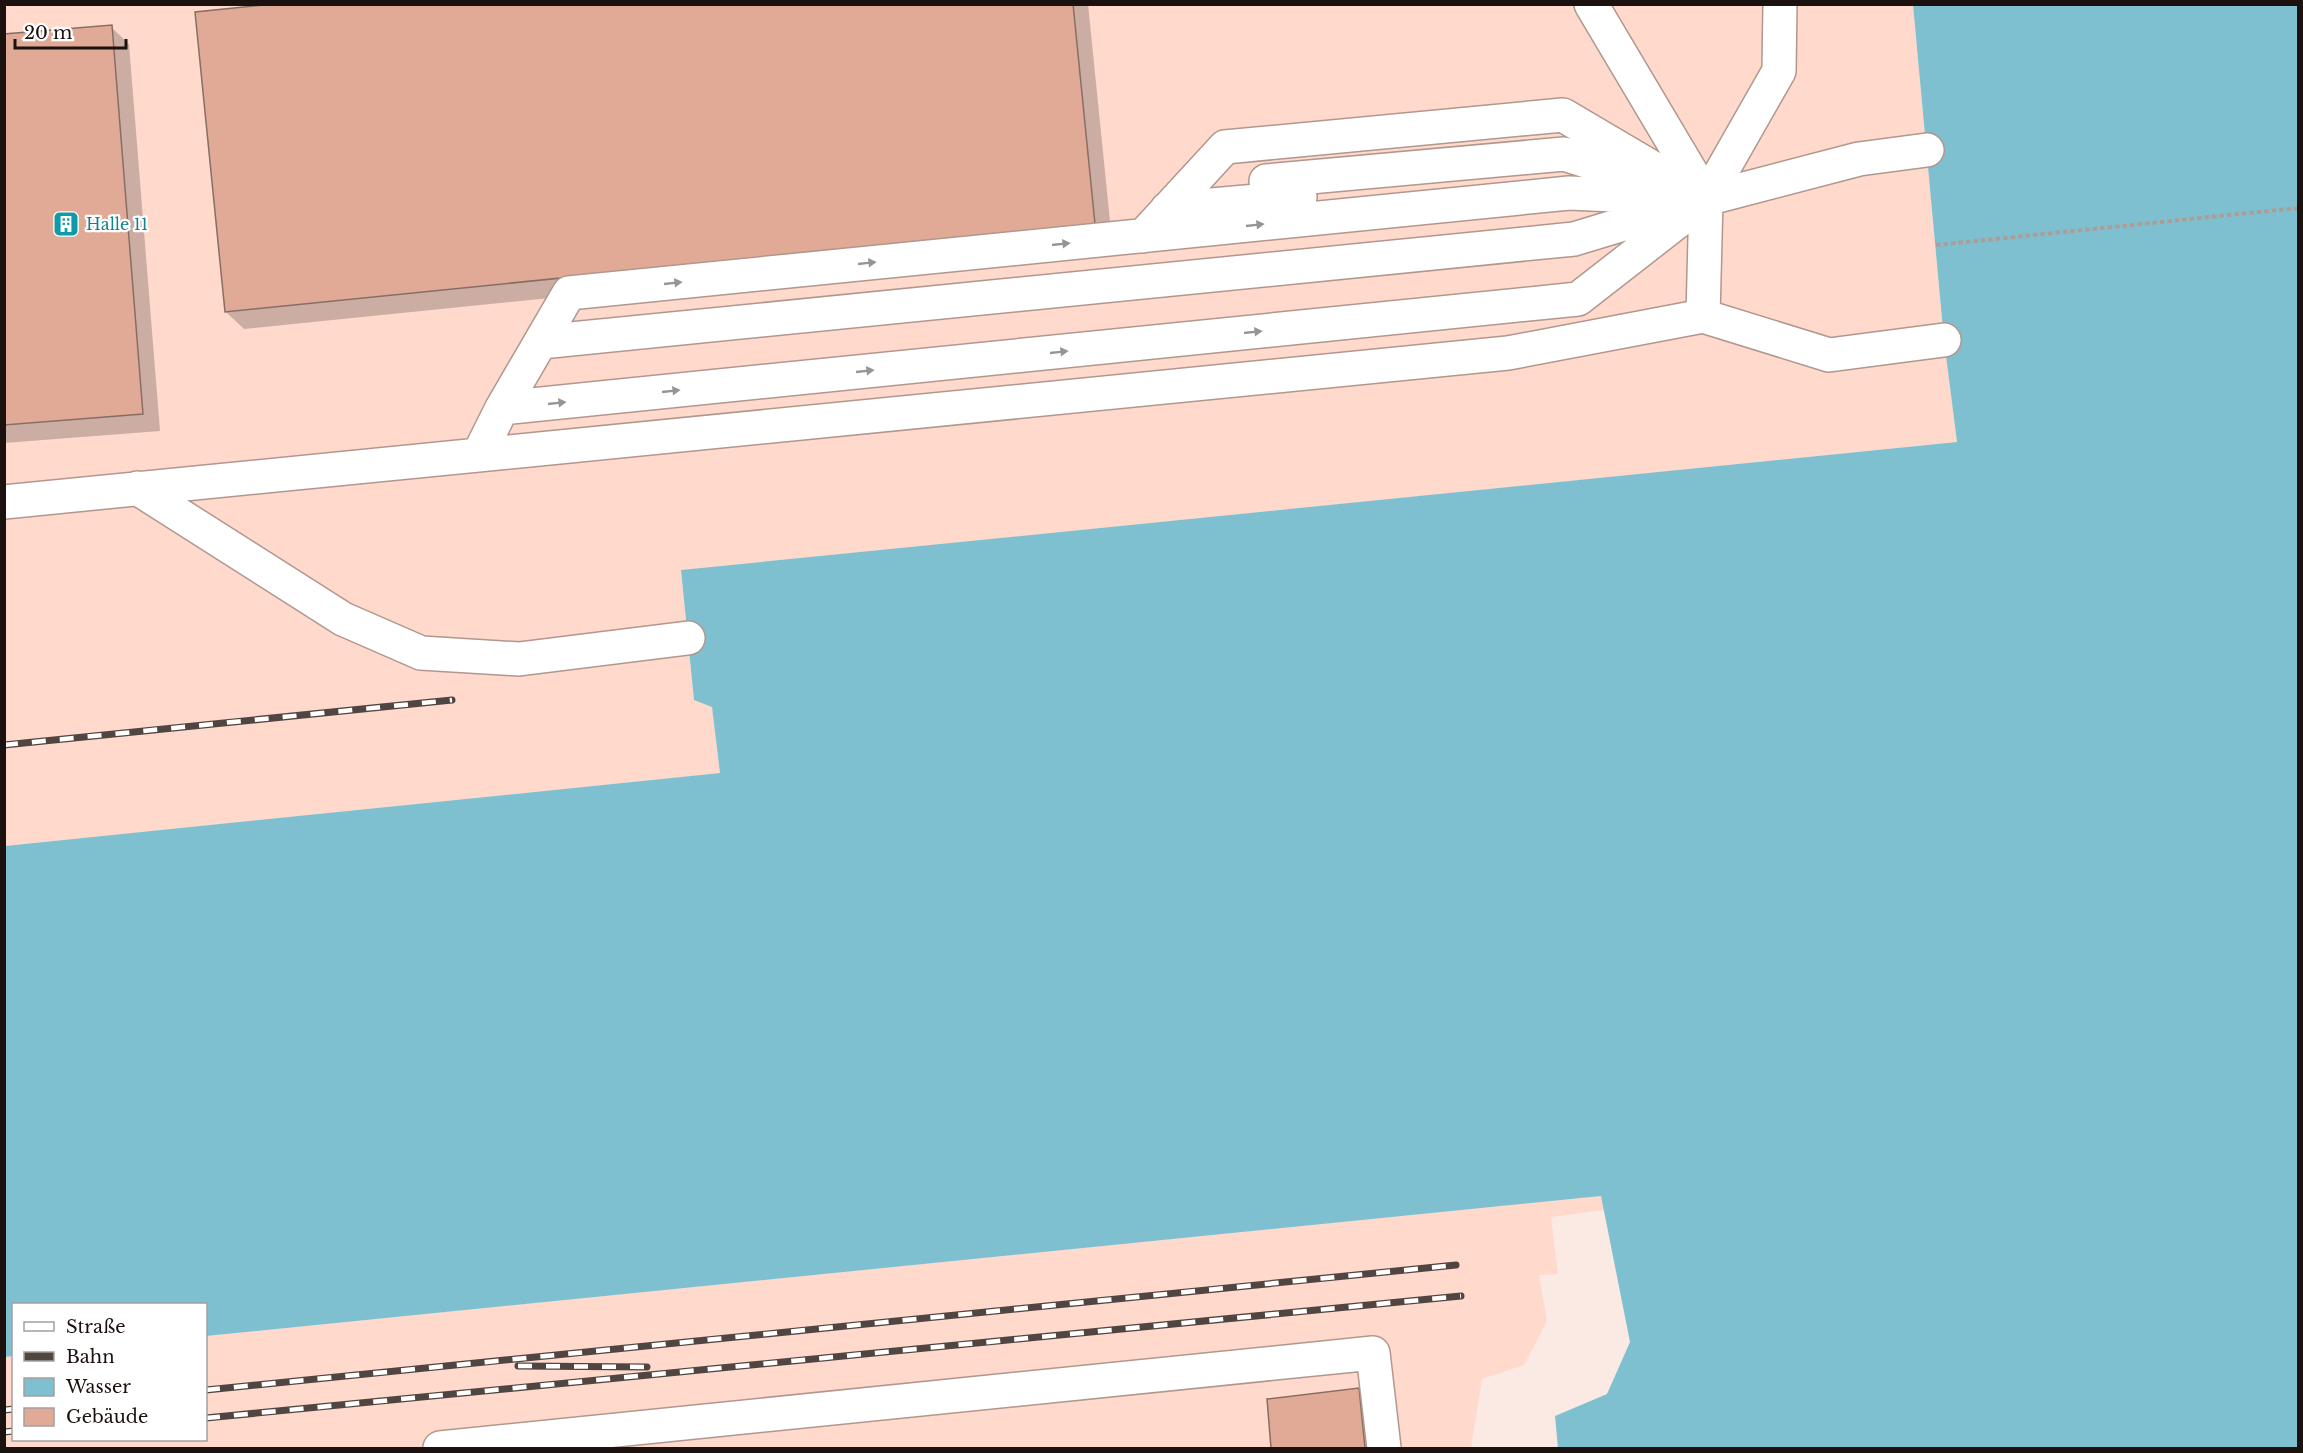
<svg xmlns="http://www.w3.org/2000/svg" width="2303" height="1453" font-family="'Libre Baskerville',serif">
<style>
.built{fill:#fed9cc}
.water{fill:#7fc0d0}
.shadow{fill:#0003}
.building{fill:#e1aa97;stroke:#876e65;stroke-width:1.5}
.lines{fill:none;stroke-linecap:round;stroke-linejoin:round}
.minor-casing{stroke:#b1978e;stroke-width:36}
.path{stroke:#ac9d98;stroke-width:4;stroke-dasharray:4.5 3;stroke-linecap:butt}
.minor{stroke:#fff;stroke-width:33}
.rail-casing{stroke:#504541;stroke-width:7}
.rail{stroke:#fff;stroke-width:4.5;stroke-dasharray:14;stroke-linecap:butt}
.oneway{fill:#989493}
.labels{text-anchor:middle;stroke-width:4.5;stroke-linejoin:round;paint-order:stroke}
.culture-label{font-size:16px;fill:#0d838f;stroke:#fff;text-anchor:start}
</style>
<rect width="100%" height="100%" fill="#fbeae4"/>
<!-- built -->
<path class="built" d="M 5,5 L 1913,5 L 1944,340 L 1957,442 L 681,570 L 694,700 L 712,706 L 720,773 L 5,846 Z
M 1601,1196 L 1605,1210 L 1551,1217 L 1558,1274 L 1539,1275 L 1547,1321 L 1524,1365 L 1482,1379 L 1471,1448 L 5,1448 L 5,1357 L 13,1356 L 14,1440 L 206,1440 L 206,1336 Z"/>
<!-- water -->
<path class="water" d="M 1913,5 L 2298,5 L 2298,1448 L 1558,1448 L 1555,1416 L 1607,1394 L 1630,1342 L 1601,1196 L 206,1336 L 206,1304 L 14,1304 L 13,1356 L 5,1357 L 5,846 L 720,773 L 712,707 L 694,700 L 681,570 L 1957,442 L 1944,340 Z"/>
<!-- shadow -->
<path class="shadow" d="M 289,4 L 1088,4 L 1112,241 L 244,329 L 226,312 Z
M 111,27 L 129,44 L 160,431 L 4,443 L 4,35 Z
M 1359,1390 L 1382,1412 L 1385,1448 L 1272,1448 L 1269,1400 Z"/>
<!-- building -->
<path class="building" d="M 274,4 L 1073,4 L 1095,224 L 225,312 L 195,12 Z
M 112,25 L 143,414 L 4,425 L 4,34 Z
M 1359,1388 L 1365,1448 L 1271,1448 L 1267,1399 Z"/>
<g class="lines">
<!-- minor casing -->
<g class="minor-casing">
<path id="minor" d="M 1591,4 L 1705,196
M 1266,181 L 1564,154 L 1650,181
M 1167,209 L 1300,197
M 1143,236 L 1225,147 L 1563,115 L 1702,197
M 1703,316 L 1829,355 L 1944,340
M 541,342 L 1574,239 L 1706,199 L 1859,159 L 1927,150
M 502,408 L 1578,299 L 1691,211
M 479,454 L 502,408 L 569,293 L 1569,193 L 1681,198
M 137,488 L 343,619 L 421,653 L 519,659 L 688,638
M 4,502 L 1508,353 L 1703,316 L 1706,199 L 1779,71 L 1780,4
M 440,1448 L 1373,1353 L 1384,1448"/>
</g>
<!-- path -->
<path class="path" d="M 1936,245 L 2298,208"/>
<!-- minor -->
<use href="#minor" class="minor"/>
<!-- rail casing -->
<g class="rail-casing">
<path id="rail" d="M 4,745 L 452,700
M 518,1366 L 647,1367
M 206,1390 L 1456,1265
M 4,1410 L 14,1409
M 206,1418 L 1461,1296
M 4,1432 L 14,1431"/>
</g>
<!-- rail -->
<use href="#rail" class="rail"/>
</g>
<!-- one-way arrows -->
<defs><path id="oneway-solid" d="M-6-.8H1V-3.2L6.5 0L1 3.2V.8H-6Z" transform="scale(1.5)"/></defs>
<g class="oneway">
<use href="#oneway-solid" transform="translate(1255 225) rotate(-6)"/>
<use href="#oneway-solid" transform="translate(1061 244) rotate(-6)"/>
<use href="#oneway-solid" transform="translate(867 263) rotate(-6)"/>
<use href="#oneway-solid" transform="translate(673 283) rotate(-6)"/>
<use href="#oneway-solid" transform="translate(1253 332) rotate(-6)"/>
<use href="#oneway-solid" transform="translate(1059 352) rotate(-6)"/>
<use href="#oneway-solid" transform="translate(865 371) rotate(-6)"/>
<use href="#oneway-solid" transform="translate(671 391) rotate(-6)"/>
<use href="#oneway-solid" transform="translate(557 403) rotate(-6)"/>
</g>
<!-- icons -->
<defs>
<g id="building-square" transform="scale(1.35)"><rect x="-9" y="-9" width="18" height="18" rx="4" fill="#0f9aa8" stroke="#fff"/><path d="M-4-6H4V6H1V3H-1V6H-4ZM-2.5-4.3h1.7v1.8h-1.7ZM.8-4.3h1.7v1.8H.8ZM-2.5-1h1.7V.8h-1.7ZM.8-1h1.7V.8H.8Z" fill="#fff"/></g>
</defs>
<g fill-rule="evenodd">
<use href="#building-square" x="66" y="224"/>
</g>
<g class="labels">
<!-- culture labels -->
<g class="culture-label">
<text x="86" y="230">Halle 11</text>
</g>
</g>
<!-- border -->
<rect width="2303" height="1453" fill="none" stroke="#1b110e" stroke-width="12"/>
<!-- legend -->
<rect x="12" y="1303" width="195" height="138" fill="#ffffff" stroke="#a4a09f" stroke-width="1.5"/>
<rect x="24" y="1322" width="30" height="9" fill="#ffffff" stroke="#a4a09f" stroke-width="1.5"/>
<text x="66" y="1333" font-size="18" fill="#1b110e">Straße</text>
<rect x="24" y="1352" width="30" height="9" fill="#504541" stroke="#a4a09f" stroke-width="1.5"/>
<text x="66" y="1363" font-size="18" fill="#1b110e">Bahn</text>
<rect x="24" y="1378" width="30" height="18" fill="#7fc0d0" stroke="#a4a09f" stroke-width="1.5"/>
<text x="66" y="1393" font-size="18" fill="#1b110e">Wasser</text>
<rect x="24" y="1408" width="30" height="18" fill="#e1aa97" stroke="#a4a09f" stroke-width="1.5"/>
<text x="66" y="1423" font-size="18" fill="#1b110e">Gebäude</text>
<!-- scale -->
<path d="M15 39v9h111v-9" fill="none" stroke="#1b110e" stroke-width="3"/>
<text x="24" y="39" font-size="18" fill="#1b110e" stroke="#ffffff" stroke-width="4.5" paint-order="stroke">20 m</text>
</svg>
